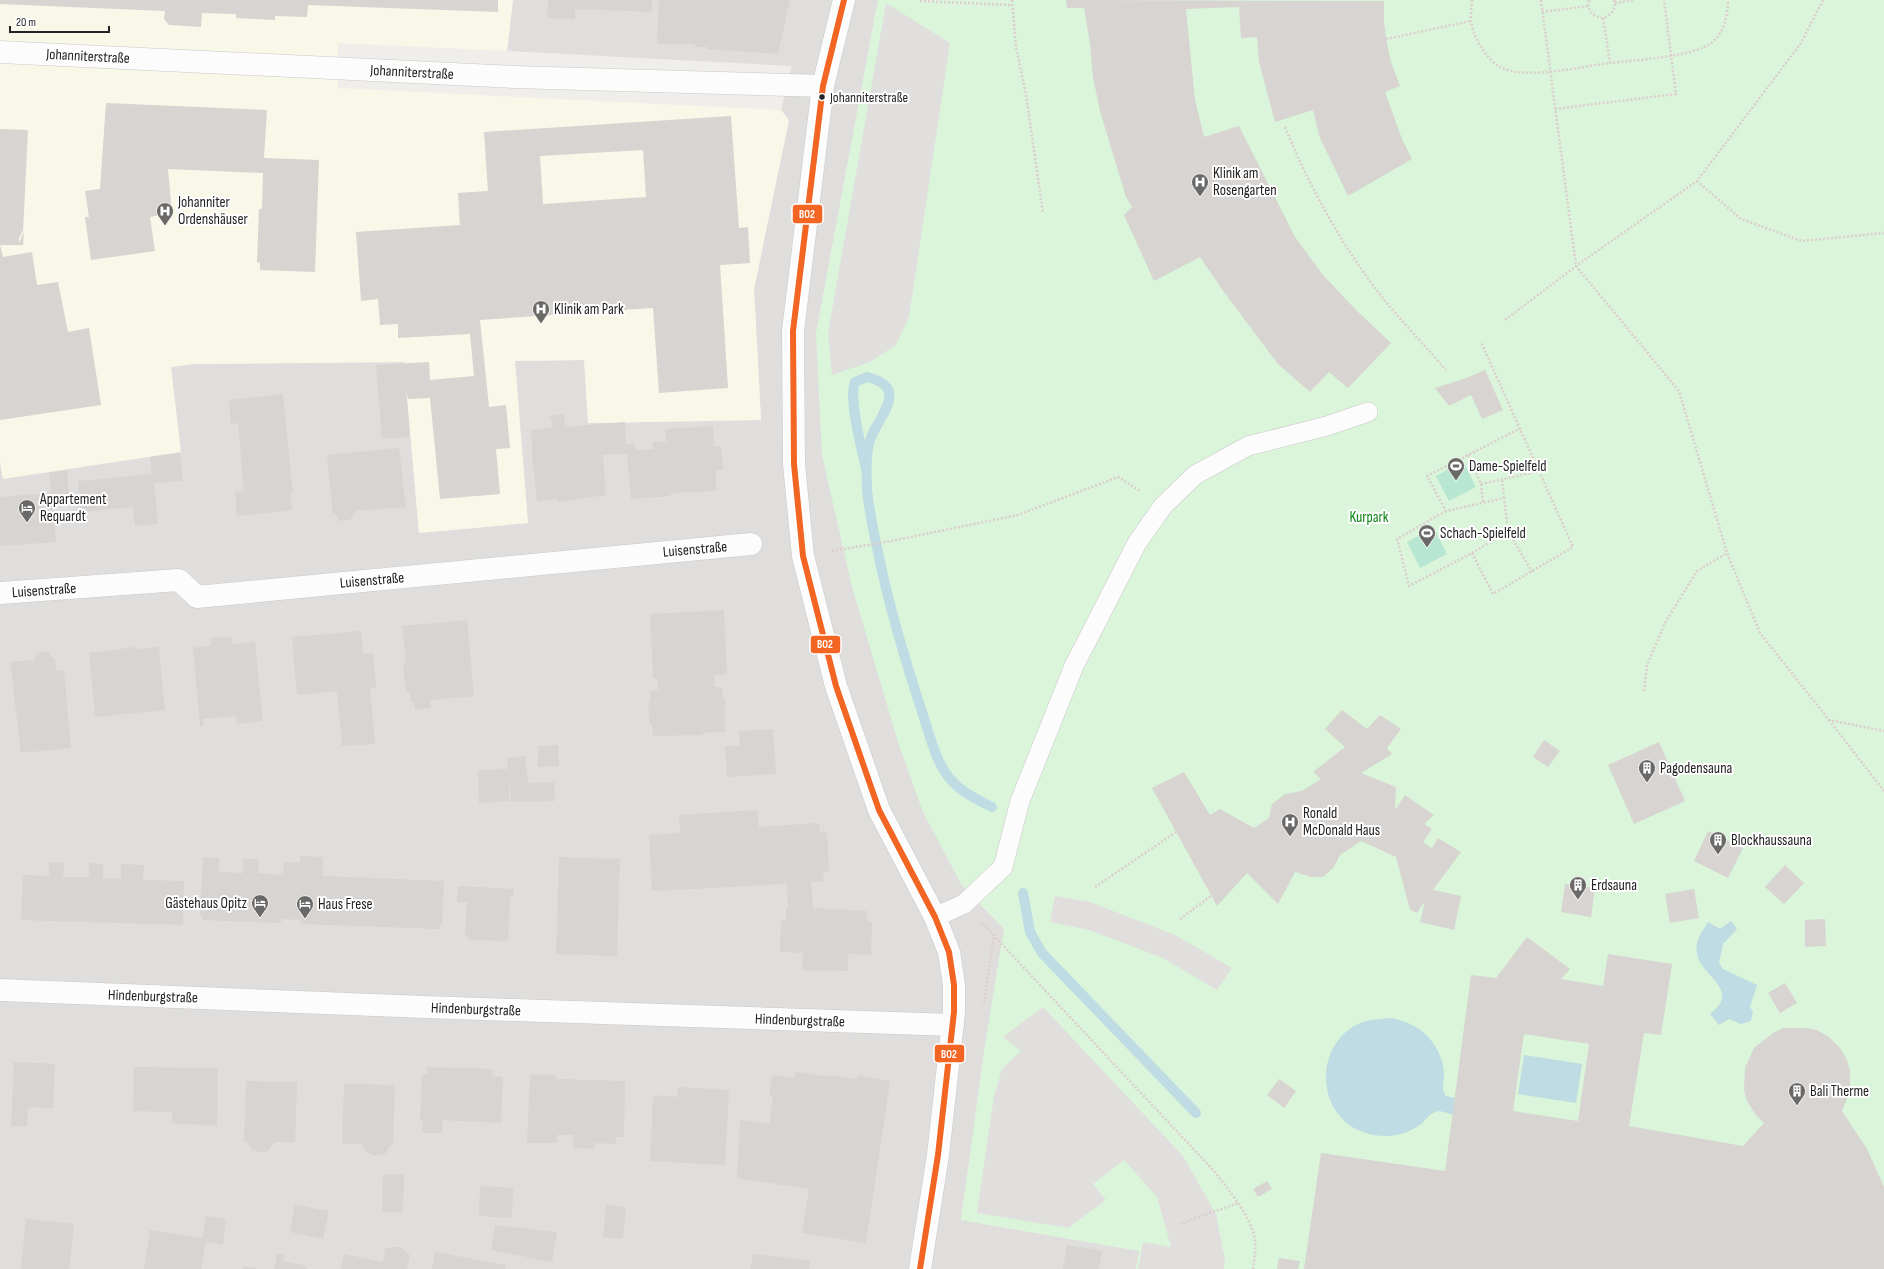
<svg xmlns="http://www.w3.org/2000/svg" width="1884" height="1269" font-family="'Sofia Sans Condensed',sans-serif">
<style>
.residential{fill:#dfdedc}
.education{fill:#f8f7e8}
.park{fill:#daf5da}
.pitch{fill:#b7e6d2}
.parking{fill:#e0dfde}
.water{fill:#bfdbe3}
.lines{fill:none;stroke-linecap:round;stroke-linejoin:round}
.stream{stroke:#bfdbe3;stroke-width:10}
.building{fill:#d7d4d2;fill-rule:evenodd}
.lane-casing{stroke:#c9c8c7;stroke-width:20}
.street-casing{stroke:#c9c8c7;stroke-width:23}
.path{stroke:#dccecd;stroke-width:2.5;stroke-dasharray:2 2;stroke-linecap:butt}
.lane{stroke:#fdfcfc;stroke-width:19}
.street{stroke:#fdfcfc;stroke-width:22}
.bus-1-casing{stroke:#fff;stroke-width:9}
.bus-1{stroke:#f26522;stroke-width:6}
.bus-dot{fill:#222;stroke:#fff;stroke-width:1.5}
.labels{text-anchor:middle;stroke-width:4;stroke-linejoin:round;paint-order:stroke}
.bus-label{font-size:14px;fill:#222;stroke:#fff;text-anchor:start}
.street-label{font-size:15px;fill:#222;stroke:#fff}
.poi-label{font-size:15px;fill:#222;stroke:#fff;text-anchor:start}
.park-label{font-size:15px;fill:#0c8416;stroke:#fff}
.line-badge{stroke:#fff;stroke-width:1.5}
.badge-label{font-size:11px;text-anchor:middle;font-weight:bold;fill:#fff}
</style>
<rect width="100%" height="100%" fill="#f0eeeb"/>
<!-- residential -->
<path class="residential" d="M 513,0 L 878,0 L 816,334 L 961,884 L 1004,929 L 985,1046 L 961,1220 L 1140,1251 L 1136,1269 L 0,1269 L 0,462 L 3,478 L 171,367 L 194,364 L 404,362 L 419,533 L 528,523 L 514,361 L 584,360 L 589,423 L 761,420 L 754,289 L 789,120 L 781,110 L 792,66 L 507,51 Z"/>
<!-- education -->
<path class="education" d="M 0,0 L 513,0 L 507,51 L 338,43 L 338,88 L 781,110 L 789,120 L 754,289 L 761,420 L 588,423 L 584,360 L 515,361 L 528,523 L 419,533 L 404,362 L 194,364 L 171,367 L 181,452 L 3,479 L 0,462 Z"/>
<!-- park -->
<path class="park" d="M 878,0 L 1884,0 L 1884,1269 L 1136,1269 L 1139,1251 L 961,1220 L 985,1046 L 1004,929 L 961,884 L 923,812 L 898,742 L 852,587 L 822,455 L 816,334 Z"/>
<!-- pitch -->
<path class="pitch" d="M 1463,461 L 1476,487 L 1449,501 L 1436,476 Z
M 1434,528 L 1447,554 L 1420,568 L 1407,542 Z"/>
<!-- parking -->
<path class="parking" d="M 886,3 L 950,43 L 909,317 L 896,345 L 870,362 L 832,375 L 828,333 Z
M 1055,896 L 1090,902 L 1175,935 L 1232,968 L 1217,990 L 1163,958 L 1089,930 L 1050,922 Z
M 1043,1007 L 1183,1156 L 1216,1214 L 1225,1260 L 1224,1269 L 1138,1269 L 1143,1242 L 1171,1247 L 1157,1197 L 1124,1160 L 1093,1184 L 1106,1200 L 1068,1228 L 977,1213 L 994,1096 L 1002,1069 L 1021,1051 L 1003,1037 Z"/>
<!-- water -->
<path class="water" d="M 1731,921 L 1737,929 L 1723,944 L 1719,963 L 1723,969 L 1757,985 L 1750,1007 L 1753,1012 L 1751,1021 L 1741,1024 L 1729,1019 L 1719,1025 L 1710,1014 C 1738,992 1710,980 1700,962 C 1697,958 1696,949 1697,944 C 1698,936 1704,929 1708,922 L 1720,929 Z
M 1392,1018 C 1398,1020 1405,1021 1410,1024 C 1429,1032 1444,1054 1444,1074 C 1444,1081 1441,1090 1446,1096 L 1455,1098 L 1453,1115 C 1447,1113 1440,1110 1435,1112 C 1429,1114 1425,1121 1421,1124 C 1405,1137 1382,1139 1363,1132 C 1318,1116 1313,1051 1354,1026 C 1366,1019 1379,1019 1392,1018 Z
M 1524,1055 L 1582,1064 L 1576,1103 L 1518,1094 Z"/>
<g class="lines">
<!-- stream -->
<path class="stream" d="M 866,469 C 862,450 848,398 855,382 L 867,377 C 913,388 875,419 869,443 C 865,458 867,474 867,489 C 869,512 874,534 879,557 C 890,611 906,663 923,715 C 930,736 936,764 952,781 C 963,793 978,800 992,807
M 1023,893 L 1030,932 L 1042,953 L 1196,1113"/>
</g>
<!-- building -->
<path class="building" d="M 0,0 L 498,0 L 498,12 L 308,5 L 307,17 L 275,16 L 275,20 L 236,18 L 236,14 L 202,13 L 201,27 L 169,25 L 164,19 L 165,11 L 0,4 Z
M 548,0 L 652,0 L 652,12 L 575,9 L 575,19 L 547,18 Z
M 659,0 L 790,0 L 778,54 L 707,49 L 708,47 L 695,47 L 695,44 L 657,44 Z
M 1066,0 L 1384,1 L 1384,21 L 1386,39 L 1391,62 L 1400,86 L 1385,92 L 1402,139 L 1412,159 L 1348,196 L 1320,138 L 1313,110 L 1275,122 L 1259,62 L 1257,37 L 1241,38 L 1239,7 L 1186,9 L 1195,100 L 1204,137 L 1239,126 L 1295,237 L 1323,275 L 1356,310 L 1391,343 L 1348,388 L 1329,372 L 1310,392 L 1277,363 L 1224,292 L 1200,257 L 1154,281 L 1124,215 L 1132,207 L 1126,197 L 1100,111 L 1093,77 L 1090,44 L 1084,8 L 1067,8 Z
M 106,103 L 267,110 L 264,158 L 319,160 L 315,272 L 260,270 L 260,263 L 257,262 L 259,209 L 262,209 L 263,173 L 168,169 L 172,213 L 150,217 L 155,251 L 91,260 L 85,217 L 89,217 L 85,191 L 100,189 Z
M 731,116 L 739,228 L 748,227 L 750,263 L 720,265 L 728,388 L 659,393 L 653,308 L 480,320 L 489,407 L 506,405 L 510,448 L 496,449 L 500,494 L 440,499 L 430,398 L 408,399 L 406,389 L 410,437 L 382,439 L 376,365 L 429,362 L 430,380 L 474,376 L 470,334 L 398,338 L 398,324 L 380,325 L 378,299 L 361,301 L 356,232 L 460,225 L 458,193 L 488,191 L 484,132 ZM 643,150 L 646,197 L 543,204 L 540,156 Z
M 0,129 L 28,130 L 23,231 L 19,238 L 19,230 L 19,243 L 24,232 L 23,245 L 0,245 Z
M 0,245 L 3,257 L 32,252 L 37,285 L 58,282 L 68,332 L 89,328 L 101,405 L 0,420 Z
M 1485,370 L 1503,410 L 1482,419 L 1471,395 L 1449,406 L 1435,388 L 1464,379 Z
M 283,394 L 293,493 L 290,494 L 292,510 L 237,516 L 235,492 L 244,491 L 238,423 L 231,424 L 229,400 Z
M 564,414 L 565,427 L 625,422 L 626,444 L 635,444 L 635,450 L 653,449 L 653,442 L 666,442 L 665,429 L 713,426 L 714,446 L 721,446 L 723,470 L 715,470 L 717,491 L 671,493 L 671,496 L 631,499 L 627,454 L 603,455 L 606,495 L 558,502 L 557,499 L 537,501 L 534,472 L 533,472 L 531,430 L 552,428 L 551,418 L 547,417 Z
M 399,448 L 406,507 L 356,511 L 350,520 L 340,521 L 335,514 L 333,515 L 327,455 Z
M 180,453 L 183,481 L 154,483 L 158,524 L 135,526 L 133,507 L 81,512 L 78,481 L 152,474 L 150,457 Z
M 67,470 L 70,503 L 53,504 L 56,542 L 0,546 L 0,497 L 51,493 L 49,473 Z
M 724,610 L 727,674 L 714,675 L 715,687 L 722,687 L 723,698 L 725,698 L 725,732 L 702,733 L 703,735 L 653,736 L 652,725 L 650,725 L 648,703 L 650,702 L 650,691 L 658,690 L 657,678 L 653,678 L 650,614 Z
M 467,620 L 474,696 L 430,700 L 431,708 L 415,710 L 414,702 L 411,702 L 409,691 L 406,692 L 403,663 L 406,663 L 402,626 Z
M 361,631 L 363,654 L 373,653 L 376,688 L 370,688 L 375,744 L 342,746 L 337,691 L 297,695 L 292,637 Z
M 231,637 L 232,644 L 255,642 L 263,721 L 237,724 L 236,716 L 203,719 L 204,726 L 200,727 L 193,648 L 211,645 L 210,638 Z
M 136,647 L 136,649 L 159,647 L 165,710 L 95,717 L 89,653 Z
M 48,652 L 52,658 L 55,658 L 56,670 L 64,670 L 71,748 L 21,753 L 10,662 L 34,660 L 37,653 Z
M 1342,710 L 1367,729 L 1380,715 L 1401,729 L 1387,748 L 1392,754 L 1361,773 L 1396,787 L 1395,810 L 1405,795 L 1434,815 L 1424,824 L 1432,829 L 1423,842 L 1432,848 L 1438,838 L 1461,852 L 1433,890 L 1461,896 L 1454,930 L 1420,922 L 1425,901 L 1417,913 L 1410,910 L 1396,857 L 1361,841 L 1340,855 L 1334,867 L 1323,877 L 1311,877 L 1295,872 L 1278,904 L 1247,873 L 1217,906 L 1152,788 L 1184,772 L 1210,815 L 1220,809 L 1254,828 L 1269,818 L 1272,804 L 1285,794 L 1302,791 L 1321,779 L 1313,772 L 1345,747 L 1325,729 Z
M 773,729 L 776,774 L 727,777 L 725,746 L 740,745 L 739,731 Z
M 1544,740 L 1560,751 L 1548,767 L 1533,757 Z
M 1659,742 L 1685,801 L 1634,824 L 1608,765 Z
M 558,745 L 559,766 L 538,767 L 538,746 Z
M 525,756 L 528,783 L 554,782 L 555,801 L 511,802 L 509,778 L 509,801 L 479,803 L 478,770 L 508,769 L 507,758 Z
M 758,810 L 759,827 L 819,823 L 820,832 L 827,831 L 829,872 L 823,873 L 824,881 L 811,882 L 813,908 L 867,911 L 867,922 L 872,922 L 871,955 L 848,954 L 848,971 L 802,970 L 803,953 L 780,952 L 781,920 L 786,920 L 786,908 L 788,909 L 787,884 L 652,891 L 649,835 L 680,833 L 679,815 Z
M 1708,831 L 1743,848 L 1728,878 L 1694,861 Z
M 300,856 L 323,857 L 323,876 L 444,881 L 442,925 L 440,925 L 440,929 L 300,924 L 301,920 L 281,919 L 281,923 L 202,920 L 202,915 L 200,915 L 203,857 L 219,858 L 219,872 L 243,873 L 243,859 L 259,859 L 258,873 L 283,875 L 284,862 L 300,862 Z
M 559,857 L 620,859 L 617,956 L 556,954 Z
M 49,862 L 64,862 L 63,877 L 89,877 L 89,863 L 103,864 L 103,878 L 121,879 L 121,864 L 144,865 L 143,880 L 184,881 L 183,925 L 21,920 L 23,875 L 49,876 Z
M 1785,865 L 1804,883 L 1784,904 L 1765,887 Z
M 1565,884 L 1595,888 L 1591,917 L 1561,912 Z
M 458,886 L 514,889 L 514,897 L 510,897 L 508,941 L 471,940 L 465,934 L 467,902 L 457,902 Z
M 1694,889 L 1699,918 L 1670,923 L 1665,894 Z
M 1825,919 L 1826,946 L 1805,947 L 1805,920 Z
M 1527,937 L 1570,969 L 1561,979 L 1603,986 L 1608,954 L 1672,964 L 1661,1035 L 1644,1033 L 1629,1126 L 1743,1146 L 1764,1123 L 1756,1115 L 1747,1101 L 1744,1090 L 1745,1068 L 1754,1048 L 1773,1033 L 1783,1028 L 1804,1028 L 1817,1030 L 1829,1037 L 1841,1049 L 1847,1060 L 1850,1071 L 1850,1091 L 1842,1111 L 1867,1149 L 1884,1187 L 1884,1269 L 1304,1269 L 1321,1153 L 1445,1171 L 1471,975 L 1496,978 ZM 1524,1034 L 1589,1044 L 1578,1121 L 1513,1111 Z
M 1785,983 L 1797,1003 L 1780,1013 L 1768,993 Z
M 14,1062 L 55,1064 L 53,1108 L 28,1107 L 27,1126 L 11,1126 Z
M 134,1067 L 218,1068 L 217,1126 L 172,1123 L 172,1112 L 133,1111 Z
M 427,1067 L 493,1069 L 492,1076 L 503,1077 L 501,1123 L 443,1120 L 442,1133 L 422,1133 L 423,1120 L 420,1120 L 422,1074 L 427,1074 Z
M 795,1072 L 832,1077 L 833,1075 L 857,1079 L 858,1075 L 890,1081 L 866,1243 L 802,1233 L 809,1189 L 737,1178 L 740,1120 L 769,1124 L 773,1096 L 769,1095 L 772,1075 L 794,1078 Z
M 530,1074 L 555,1075 L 556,1079 L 625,1081 L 624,1137 L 616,1137 L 616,1144 L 595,1143 L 594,1149 L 573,1148 L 573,1135 L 557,1135 L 557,1143 L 527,1143 Z
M 1279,1079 L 1296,1091 L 1284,1108 L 1267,1095 Z
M 246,1081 L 297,1082 L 295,1142 L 275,1142 L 268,1151 L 263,1153 L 252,1150 L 246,1141 L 244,1141 Z
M 344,1084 L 395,1085 L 393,1145 L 391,1145 L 385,1154 L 373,1156 L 364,1150 L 363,1144 L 342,1144 Z
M 678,1087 L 729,1090 L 725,1165 L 650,1161 L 653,1095 L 677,1097 Z
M 383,1174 L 404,1175 L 403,1213 L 382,1211 Z
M 1267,1181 L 1272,1189 L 1258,1197 L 1253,1189 Z
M 480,1186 L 513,1188 L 512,1218 L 479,1216 Z
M 295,1205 L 329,1211 L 323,1239 L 290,1232 Z
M 606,1205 L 626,1207 L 623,1239 L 603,1237 Z
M 206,1216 L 226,1219 L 223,1245 L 206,1242 L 201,1269 L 144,1269 L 150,1230 L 203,1238 Z
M 26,1219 L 74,1224 L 69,1269 L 21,1269 Z
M 495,1225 L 557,1232 L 552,1262 L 491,1250 Z
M 1067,1245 L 1102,1251 L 1099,1269 L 1063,1269 Z
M 392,1247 L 399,1247 L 410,1255 L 407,1269 L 341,1269 L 344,1254 L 383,1262 L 384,1256 L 386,1256 L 384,1255 L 385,1249 Z
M 435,1252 L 506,1265 L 505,1269 L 432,1269 Z
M 277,1254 L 284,1255 L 283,1261 L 307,1266 L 306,1269 L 274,1269 Z
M 753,1254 L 810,1261 L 809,1269 L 750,1269 Z
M 1279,1258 L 1300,1261 L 1298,1269 L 1277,1269 Z
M 244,1266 L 256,1268 L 256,1269 L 243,1269 Z"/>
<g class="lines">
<!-- lane casing -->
<g class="lane-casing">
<path id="lane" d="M 935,917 L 964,904 L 1003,867 L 1020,801 L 1074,666 L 1137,543 L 1163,506 L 1195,475 L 1248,446 L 1327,426 L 1368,412"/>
</g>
<!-- street casing -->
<g class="street-casing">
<path id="street" d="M 844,0 L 823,86 L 793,331 L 794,464 L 803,556 L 836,686 L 879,810 L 935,917 L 949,952 L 954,985 L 954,1012 L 938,1155 L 920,1269
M 0,52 L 514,77 L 823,86
M 0,593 L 179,580 L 197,597 L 751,544
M 0,990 L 425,1007 L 953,1025"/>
</g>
<!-- path -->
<path class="path" d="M 1012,0 L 1016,47 L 1026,95 L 1043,213
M 1472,0 C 1472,6 1470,15 1471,21 C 1473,37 1487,61 1502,68 C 1506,70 1512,71 1516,72 C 1547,75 1580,67 1610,63 C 1634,60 1693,57 1711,43 C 1724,34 1728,15 1728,0
M 1541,0 L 1576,266 L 1679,391 L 1727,553 L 1760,633 L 1829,720 L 1884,731
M 1589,0 C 1587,11 1593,17 1603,18 C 1612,15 1616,9 1614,0
M 920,1 L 1011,5
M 1615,3 L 1635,0
M 1542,12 L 1588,6
M 1603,18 L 1610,63
M 1386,39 L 1471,21
M 1555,109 L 1676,94 L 1664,0
M 1285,127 C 1308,183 1336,235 1372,284 C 1394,314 1422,342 1446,370
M 1697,181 L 1741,219 L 1802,241 L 1884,233
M 1505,320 L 1576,266 L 1697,181 L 1801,43 L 1823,0
M 1521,428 L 1427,476 L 1446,511 L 1504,498 L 1508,531 L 1532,572
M 1468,455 L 1481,484 L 1540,471
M 1502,480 L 1504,498
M 1481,484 L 1483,503
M 1446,511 L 1397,539 L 1409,586 L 1472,553 L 1508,531
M 832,551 L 891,541 L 1018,515 L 1118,477 L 1140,491
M 1472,553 L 1493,594 L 1573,547 L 1481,342
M 1644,691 L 1647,665 L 1666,621 L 1697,571 L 1727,553
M 1829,720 L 1884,791
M 1095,887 L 1176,832
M 1180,919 L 1211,896
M 982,923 L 1214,1171 C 1228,1189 1252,1217 1255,1241 C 1256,1250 1254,1260 1253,1269
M 984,1003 L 994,936
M 1179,1224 L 1238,1203"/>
<!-- lane -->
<use href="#lane" class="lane"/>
<!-- street -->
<use href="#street" class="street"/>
<!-- bus-1 casing -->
<g class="bus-1-casing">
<path id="bus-1" d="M 844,0 L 823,86 L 793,331 L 794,464 L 803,556 L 836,686 L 879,810 L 935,917 L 949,952 L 954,985 L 954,1012 L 938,1155 L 920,1269"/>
</g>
<!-- bus-1 -->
<use href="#bus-1" class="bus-1"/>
</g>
<!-- icons -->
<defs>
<g id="hospital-pin" transform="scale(0.9)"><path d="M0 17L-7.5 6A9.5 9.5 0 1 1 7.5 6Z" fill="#6a6968" stroke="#fff"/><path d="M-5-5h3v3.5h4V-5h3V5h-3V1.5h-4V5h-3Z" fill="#fff"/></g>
<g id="stadium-pin" transform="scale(0.9)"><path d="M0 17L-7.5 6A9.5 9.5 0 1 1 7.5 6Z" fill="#6a6968" stroke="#fff"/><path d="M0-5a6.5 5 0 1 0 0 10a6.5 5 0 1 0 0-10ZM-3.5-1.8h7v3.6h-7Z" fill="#fff"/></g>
<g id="hotel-pin" transform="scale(0.9)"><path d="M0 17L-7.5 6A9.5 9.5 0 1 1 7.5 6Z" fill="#6a6968" stroke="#fff"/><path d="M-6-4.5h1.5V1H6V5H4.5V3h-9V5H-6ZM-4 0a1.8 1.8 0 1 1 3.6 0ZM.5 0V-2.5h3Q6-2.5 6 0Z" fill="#fff"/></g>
<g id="building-pin" transform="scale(0.9)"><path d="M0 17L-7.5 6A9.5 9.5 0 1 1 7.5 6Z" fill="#6a6968" stroke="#fff"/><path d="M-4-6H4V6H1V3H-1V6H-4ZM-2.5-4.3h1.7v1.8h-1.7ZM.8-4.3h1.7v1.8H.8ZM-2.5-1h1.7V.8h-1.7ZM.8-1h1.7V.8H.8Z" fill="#fff"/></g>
</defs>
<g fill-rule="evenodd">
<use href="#hospital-pin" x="1200" y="182"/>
<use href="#hospital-pin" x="165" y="211"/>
<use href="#hospital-pin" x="541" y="309"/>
<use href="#stadium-pin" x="1456" y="466"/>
<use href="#hotel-pin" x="27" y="508"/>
<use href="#stadium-pin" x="1427" y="533"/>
<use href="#building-pin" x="1647" y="768"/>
<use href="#hospital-pin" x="1290" y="822"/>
<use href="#building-pin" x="1718" y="840"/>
<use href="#building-pin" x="1578" y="885"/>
<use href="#hotel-pin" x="260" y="903"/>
<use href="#hotel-pin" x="305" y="904"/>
<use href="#building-pin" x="1797" y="1091"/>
</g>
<!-- markers -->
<circle class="bus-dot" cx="822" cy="97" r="3.5"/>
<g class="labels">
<!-- bus labels -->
<g class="bus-label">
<text x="830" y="102">Johanniterstraße</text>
</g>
<!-- street labels -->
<g class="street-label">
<text transform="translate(88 56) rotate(3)" y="5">Johanniterstraße</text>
<text transform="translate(412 72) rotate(3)" y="5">Johanniterstraße</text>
<text transform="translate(695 549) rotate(-5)" y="5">Luisenstraße</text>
<text transform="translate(372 580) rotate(-5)" y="5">Luisenstraße</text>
<text transform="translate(44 590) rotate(-4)" y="5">Luisenstraße</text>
<text transform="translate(153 996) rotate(2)" y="5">Hindenburgstraße</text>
<text transform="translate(476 1009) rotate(2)" y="5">Hindenburgstraße</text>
<text transform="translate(800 1020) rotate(2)" y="5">Hindenburgstraße</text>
</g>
<!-- poi labels -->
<g class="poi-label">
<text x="1213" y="178">Klinik am<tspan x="1213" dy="17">Rosengarten</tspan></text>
<text x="178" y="207">Johanniter<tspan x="178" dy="17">Ordenshäuser</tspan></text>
<text x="554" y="314">Klinik am Park</text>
<text x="1469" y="471">Dame-Spielfeld</text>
<text x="40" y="504">Appartement<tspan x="40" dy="17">Requardt</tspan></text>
<text x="1440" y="538">Schach-Spielfeld</text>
<text x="1660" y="773">Pagodensauna</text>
<text x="1303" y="818">Ronald<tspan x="1303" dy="17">McDonald Haus</tspan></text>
<text x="1731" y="845">Blockhaussauna</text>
<text x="1591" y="890">Erdsauna</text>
<text x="247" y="908" text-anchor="end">Gästehaus Opitz</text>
<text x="318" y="909">Haus Frese</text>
<text x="1810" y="1096">Bali Therme</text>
</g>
<!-- park labels -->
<g class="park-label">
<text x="1369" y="522">Kurpark</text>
</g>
</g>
<g class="line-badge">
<rect x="792" y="204" width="31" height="20" rx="4" fill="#f26522"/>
<rect x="810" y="635" width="31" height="19" rx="4" fill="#f26522"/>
<rect x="934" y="1044" width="31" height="19" rx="4" fill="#f26522"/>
</g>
<g class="badge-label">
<text x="807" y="218">BO2</text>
<text x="825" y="648">BO2</text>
<text x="949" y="1058">BO2</text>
</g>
<!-- scale -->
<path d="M10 26v6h99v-6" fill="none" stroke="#222222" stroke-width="2"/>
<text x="16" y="26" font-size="12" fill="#222222" stroke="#ffffff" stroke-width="3" paint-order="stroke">20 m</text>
</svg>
